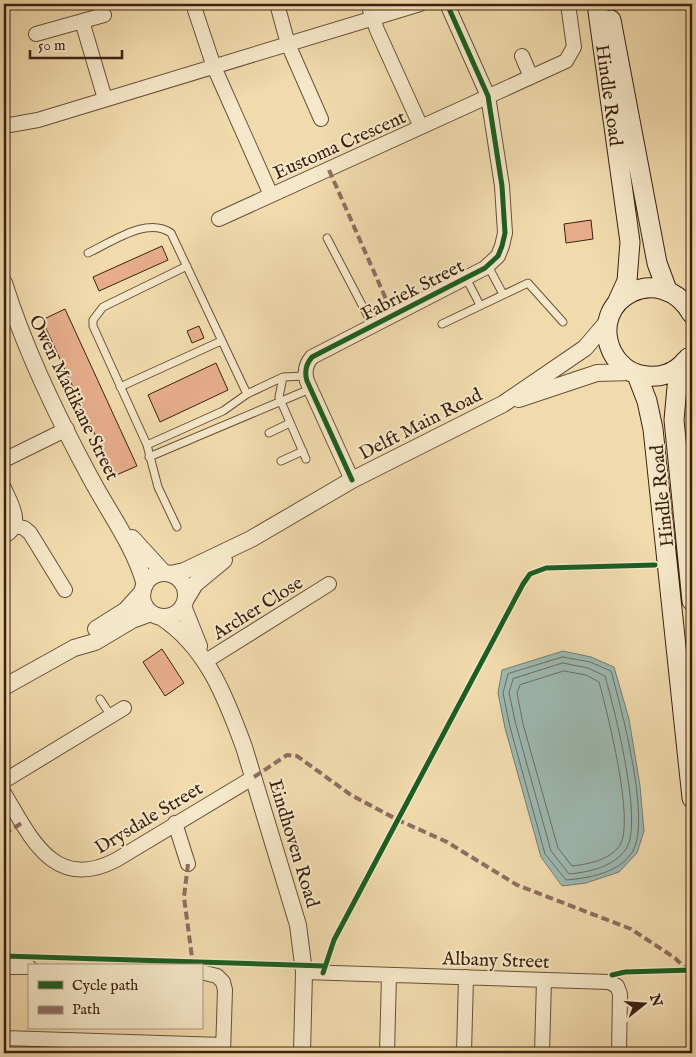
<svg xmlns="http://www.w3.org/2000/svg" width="696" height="1057" font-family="'IM FELL English',serif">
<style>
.water{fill:#9db9b2;stroke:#767c72}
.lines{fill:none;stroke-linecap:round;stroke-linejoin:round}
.shore{stroke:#6c6d62;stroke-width:1}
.building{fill:#e7ad8b;stroke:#3c2111}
.service-casing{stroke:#695038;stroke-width:9}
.minor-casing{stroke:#695038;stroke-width:16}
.tertiary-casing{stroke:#695038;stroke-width:18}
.secondary-casing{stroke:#3c2111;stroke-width:21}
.path{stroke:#3c2111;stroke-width:2.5;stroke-dasharray:4 2.5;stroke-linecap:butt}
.service{stroke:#f6e8ca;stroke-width:7}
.minor{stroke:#f6e8ca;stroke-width:14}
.tertiary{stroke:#f6e8ca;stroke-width:16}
.secondary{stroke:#f6e8ca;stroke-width:19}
.quiet{stroke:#8d6e63;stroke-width:4;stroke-dasharray:8 4;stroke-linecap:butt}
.cycleway-casing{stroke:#f6e8ca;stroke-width:8}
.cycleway{stroke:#1b5e20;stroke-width:5}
.labels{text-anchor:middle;stroke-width:4;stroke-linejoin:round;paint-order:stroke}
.street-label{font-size:19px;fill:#3c2111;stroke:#f6e8ca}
</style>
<rect width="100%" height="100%" fill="#f1dbad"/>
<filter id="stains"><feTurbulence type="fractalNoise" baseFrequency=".004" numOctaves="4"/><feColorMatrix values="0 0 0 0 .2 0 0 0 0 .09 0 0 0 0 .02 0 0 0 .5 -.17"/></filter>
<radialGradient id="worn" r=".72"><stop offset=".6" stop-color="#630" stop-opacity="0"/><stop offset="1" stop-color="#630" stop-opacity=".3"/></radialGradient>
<!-- water -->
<path class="water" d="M 563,651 L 591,657 L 614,667 L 629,719 L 640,786 L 644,831 L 637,853 L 619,872 L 586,883 L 562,886 L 541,857 L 505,728 L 498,693 L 502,670 Z"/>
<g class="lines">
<!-- shore -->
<path class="shore" d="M 563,657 L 590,662 L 611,671 C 621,707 651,819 633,851 C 620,873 589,878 566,880 L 545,854 L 510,727 L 503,693 L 508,674 Z
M 563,663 L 588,668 L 605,676 C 614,708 644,823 626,849 C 613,867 590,872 569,874 L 551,851 L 516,725 L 509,693 L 513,679 Z
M 564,671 L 586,675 L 599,682 C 607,711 635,821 620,845 C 610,860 589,864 572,866 L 558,848 L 523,724 L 517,693 L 520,685 Z"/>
</g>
<!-- building -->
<path class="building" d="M 591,220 L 593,239 L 566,243 L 564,224 Z
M 162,246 L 168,260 L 99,291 L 93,277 Z
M 65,309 L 137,466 L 114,476 L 42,320 Z
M 199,326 L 204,338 L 192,343 L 187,331 Z
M 216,363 L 228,390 L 160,422 L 148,395 Z
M 162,649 L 184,683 L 165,696 L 143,662 Z"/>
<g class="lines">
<!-- service casing -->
<g class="service-casing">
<path id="service" d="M 327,238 L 373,326
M 88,253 C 112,242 147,216 171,233 L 247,394
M 488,266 L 503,294
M 466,278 L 480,305
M 442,324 L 528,283 L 563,322
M 283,377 L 279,397 L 306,459
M 120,387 L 221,341
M 269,433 L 290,423
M 147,445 L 223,411 L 247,394 L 283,377 L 305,376
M 149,457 L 310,389
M 281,461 L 303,451
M 177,527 L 158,487 L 147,445 L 93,326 L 93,320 L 103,307 L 187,266
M 100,699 L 111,716"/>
</g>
<!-- minor casing -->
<g class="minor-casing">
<path id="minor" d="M 193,4 L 214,67 L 271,195
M 277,4 L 288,44 L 321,119
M 368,4 L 377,30 L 421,127
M 82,21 L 105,99
M 36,34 L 104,15
M 522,56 L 531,77
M 4,126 L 38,120 L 420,4
M 219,219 L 566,61 L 574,47 L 568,4
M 4,460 L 67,429
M 352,480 L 307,381 C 304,371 306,364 312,357 L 485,268 L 498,256 L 502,246 L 505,233 L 502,186 L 488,96 L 447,4
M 4,488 C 11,504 25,525 4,536
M 15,526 L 24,528 L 30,533 L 65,590
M 206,661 L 329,584
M 4,781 L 124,708
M 4,793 C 31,838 54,892 116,860 L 254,777
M 175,823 L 188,864
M 4,967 L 29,967
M 201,972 L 217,976 L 223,982 L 225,990 L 223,1053
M 304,972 L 609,982 L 617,986 L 620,994 L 619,1053
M 4,1038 L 223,1045
M 387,1053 L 389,975
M 464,1053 L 466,977
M 542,1053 L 544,980"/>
</g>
<!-- tertiary casing -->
<g class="tertiary-casing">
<path id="tertiary" d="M 4,283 C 24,347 58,418 90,477 C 109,513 134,545 145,585
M 519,399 L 597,373 L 632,372
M 132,538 L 164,573
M142 595a22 22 0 1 1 44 0a22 22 0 1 1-44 0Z
M 171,574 L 184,571 L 251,539 L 352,480 L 503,404 L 585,348 L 608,321
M 186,599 L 195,584 L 224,560
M 183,606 L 199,646
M 161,617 C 207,647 226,698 244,747 L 298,925 L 304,972 L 302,1053
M 96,629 L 126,610 L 143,591
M 4,687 L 74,648 L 95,642 L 132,620 L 151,613"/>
</g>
<!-- secondary casing -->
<g class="secondary-casing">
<path id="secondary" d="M 597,4 L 630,242 L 627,281 L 617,303
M 611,20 L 657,263 L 667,290
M 688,358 L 677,387 L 674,420 L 692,601
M 686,360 C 675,374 658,379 641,375 C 629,373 618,364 612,352 C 587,298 661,260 692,314
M 637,375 L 647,401 L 653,429 L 692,798"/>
</g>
<!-- path -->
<path class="path" d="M 327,960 L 334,940 L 523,584 L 530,574 L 546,568 L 652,565
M 621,973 L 692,970"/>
<!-- service -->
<use href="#service" class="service"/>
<!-- minor -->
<use href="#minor" class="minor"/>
<!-- tertiary -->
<use href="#tertiary" class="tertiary"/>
<!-- secondary -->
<use href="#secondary" class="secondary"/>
<!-- quiet -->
<path class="quiet" d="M 329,170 L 393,315
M 254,777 L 287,755 L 297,756 L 351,795 L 398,820 L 447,842 L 517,885 L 631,929 L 675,958 L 687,970
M 4,834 L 22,823
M 188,864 L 184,897 L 193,965"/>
<!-- cycleway casing -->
<g class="cycleway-casing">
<path id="cycleway" d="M 352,480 L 307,381 C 304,371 306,364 312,357 L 485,268 L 498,256 L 502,246 L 505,233 L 502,186 L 488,96 L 447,4
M 4,956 L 325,966
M 323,973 L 334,940 L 523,584 L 530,574 L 546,568 L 655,565
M 612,975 L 625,972 L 692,970"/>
</g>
<!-- cycleway -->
<use href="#cycleway" class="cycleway"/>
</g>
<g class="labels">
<!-- street labels -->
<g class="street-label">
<text transform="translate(610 95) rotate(82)" y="7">Hindle Road</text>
<text transform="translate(339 144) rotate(-24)" y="7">Eustoma Crescent</text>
<text transform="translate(412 289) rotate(-27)" y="7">Fabriek Street</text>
<text transform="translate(75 397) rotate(64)" y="7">Owen Madikane Street</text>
<text transform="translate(420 423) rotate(-27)" y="7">Delft Main Road</text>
<text transform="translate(661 496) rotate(-96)" y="7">Hindle Road</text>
<text transform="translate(257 607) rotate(-32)" y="7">Archer Close</text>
<text transform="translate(148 817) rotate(-31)" y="7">Drysdale Street</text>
<text transform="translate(295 843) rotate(73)" y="7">Eindhoven Road</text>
<text transform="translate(496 959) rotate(2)" y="7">Albany Street</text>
</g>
</g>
<!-- margin -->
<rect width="696" height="1057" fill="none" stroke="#f1dbad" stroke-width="20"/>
<rect x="5" y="5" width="686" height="1047" fill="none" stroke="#3c2111" stroke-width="2.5"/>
<rect x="10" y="10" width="676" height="1037" fill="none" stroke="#3c2111"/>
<!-- legend -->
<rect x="28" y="964" width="175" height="65" fill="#f6e8ca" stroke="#ac9880"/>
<rect x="38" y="981" width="25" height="8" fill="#1b5e20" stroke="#ac9880"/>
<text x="72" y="990" font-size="15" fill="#3c2111">Cycle path</text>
<rect x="38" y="1006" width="25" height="8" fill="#8d6e63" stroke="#ac9880"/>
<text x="72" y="1014" font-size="15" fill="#3c2111">Path</text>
<!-- north arrow -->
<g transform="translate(644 1004) rotate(73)" stroke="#f6e8ca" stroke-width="4" paint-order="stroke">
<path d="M0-4L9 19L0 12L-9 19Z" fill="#3c2111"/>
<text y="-8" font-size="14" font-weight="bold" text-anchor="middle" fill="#3c2111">N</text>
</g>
<!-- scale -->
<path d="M30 50v8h92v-8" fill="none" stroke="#3c2111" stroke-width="2.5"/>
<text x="38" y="50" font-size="15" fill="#3c2111" stroke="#f6e8ca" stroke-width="4" paint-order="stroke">50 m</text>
<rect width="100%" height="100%" filter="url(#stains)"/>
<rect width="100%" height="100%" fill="url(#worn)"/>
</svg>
